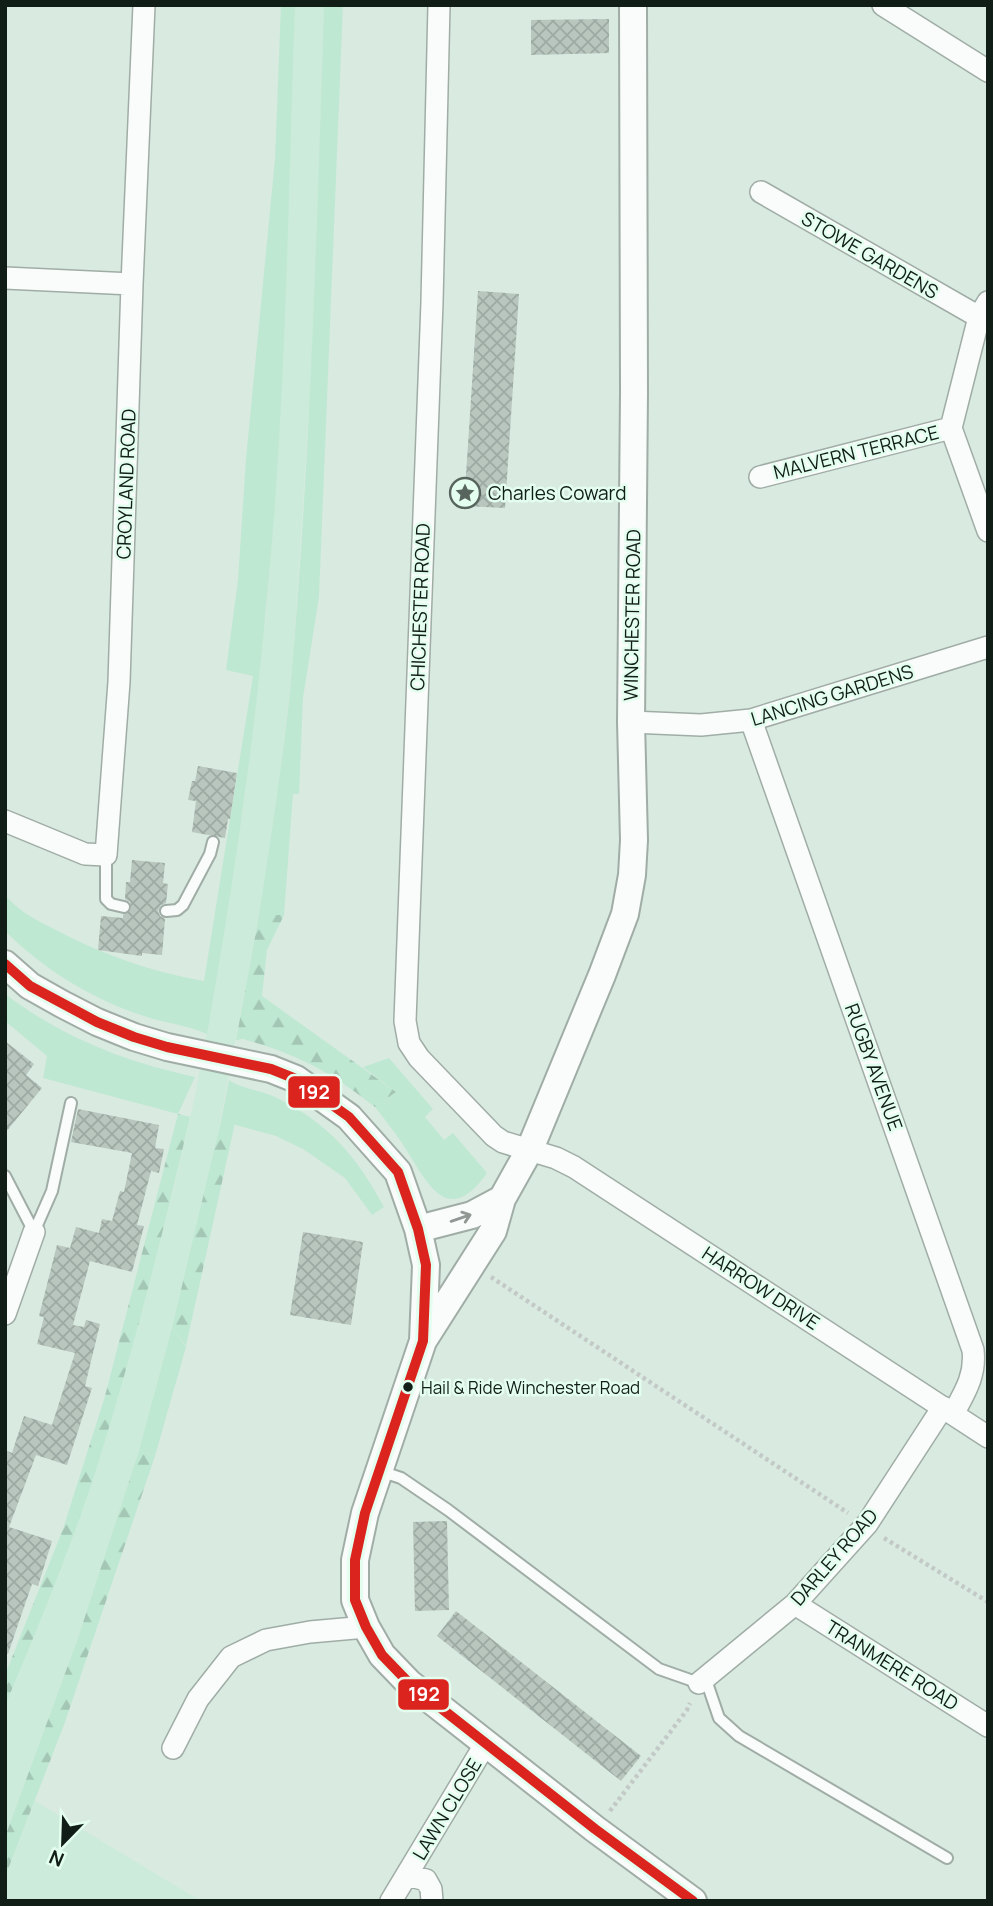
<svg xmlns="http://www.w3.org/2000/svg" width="993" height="1906" font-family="Manrope,sans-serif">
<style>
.built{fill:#ccebda}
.green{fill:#bfe8d2}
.forest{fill:url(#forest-firs)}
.building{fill:url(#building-cross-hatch)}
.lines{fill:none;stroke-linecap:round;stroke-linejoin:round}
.service-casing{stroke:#a0ada6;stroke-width:14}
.minor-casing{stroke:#a0ada6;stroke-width:24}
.tertiary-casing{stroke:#a0ada6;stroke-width:30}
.path{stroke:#c3c9c6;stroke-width:4.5;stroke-dasharray:3.5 3.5;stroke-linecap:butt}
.service{stroke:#f9fcfa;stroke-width:10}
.minor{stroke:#f9fcfa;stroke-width:21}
.tertiary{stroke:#f9fcfa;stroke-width:26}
.bus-1-casing{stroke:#e3feef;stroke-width:16}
.bus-1{stroke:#dc241f;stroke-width:10}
.oneway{stroke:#919894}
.bus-dot{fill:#111d17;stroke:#e3feef;stroke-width:2.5}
.labels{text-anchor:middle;stroke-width:5;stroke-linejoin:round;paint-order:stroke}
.bus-label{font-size:17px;fill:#111d17;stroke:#e3feef;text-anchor:start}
.street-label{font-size:19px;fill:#111d17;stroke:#e3feef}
.poi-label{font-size:19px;fill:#111d17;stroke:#e3feef;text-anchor:start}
.line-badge{stroke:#e3feef;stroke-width:2.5}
.badge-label{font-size:19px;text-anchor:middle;font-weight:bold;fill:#fff}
</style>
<defs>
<pattern id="forest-firs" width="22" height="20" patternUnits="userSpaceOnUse" patternTransform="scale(1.75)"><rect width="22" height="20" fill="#bfe8d2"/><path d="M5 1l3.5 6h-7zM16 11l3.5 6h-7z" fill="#a3c7b4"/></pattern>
<pattern id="building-cross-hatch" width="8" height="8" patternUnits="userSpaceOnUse" patternTransform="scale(1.75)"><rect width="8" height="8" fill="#b8c6be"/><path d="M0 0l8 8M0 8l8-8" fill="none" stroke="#9daaa3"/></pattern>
</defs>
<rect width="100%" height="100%" fill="#d9eae1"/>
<!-- built -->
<path class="built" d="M 295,5 L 324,5 L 313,345 L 293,659 L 280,777 L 259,915 L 215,1149 L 188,1269 L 148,1421 L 131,1480 L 78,1638 L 5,1837 L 5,1706 L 66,1556 L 96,1467 L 174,1188 L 195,1096 L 211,1010 L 244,802 L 267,607 L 276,474 L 286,280 Z
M 35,1801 L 201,1901 L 5,1901 L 5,1877 Z"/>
<!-- green -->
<path class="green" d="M 281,5 L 295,5 C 288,206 286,409 266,609 C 253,751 232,893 207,1034 C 188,1025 164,1023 144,1016 C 93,1000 43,969 5,931 L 5,895 C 20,912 34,919 54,929 C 101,954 151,972 204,981 L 253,676 L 226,670 L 238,580 L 246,459 L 275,159 Z
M 324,5 L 343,5 L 319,597 L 303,698 L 299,794 L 293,794 L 284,915 L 259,915 C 272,829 286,744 293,657 C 311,440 317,223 324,5 Z
M 5,994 C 64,1038 123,1061 195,1077 L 178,1114 L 43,1078 L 47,1056 L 5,1021 Z
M 389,1058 L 433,1109 L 425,1117 L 444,1140 L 453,1133 L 487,1173 C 449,1227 429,1186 407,1151 C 397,1135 386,1121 375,1107 L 396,1092 L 363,1067 Z
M 229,1080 C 242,1089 260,1090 275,1097 C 328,1123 356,1155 384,1207 L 372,1215 L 345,1178 L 303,1149 L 276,1136 L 221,1121 Z
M 172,1328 L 186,1347 L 155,1456 L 139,1451 Z"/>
<!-- forest -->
<path class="forest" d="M 259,915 L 284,915 L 267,950 L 262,996 L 396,1092 L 375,1107 C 331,1072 297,1054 243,1039 L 236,1040 Z
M 178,1114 L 190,1117 C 163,1234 133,1352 97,1467 C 71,1548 38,1627 5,1706 L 5,1675 L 63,1529 L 105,1396 Z
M 221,1121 L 235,1123 L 186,1346 L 172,1328 Z
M 139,1451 L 155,1456 L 64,1725 L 5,1877 L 5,1837 L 78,1638 Z"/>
<!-- building -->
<path class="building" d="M 609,19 L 609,53 L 531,55 L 531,20 Z
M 478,291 L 519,294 L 505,508 L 464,506 Z
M 198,766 L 237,773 L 230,819 L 228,819 L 225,838 L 192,832 L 196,801 L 188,800 L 192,781 L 195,781 Z
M 132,860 L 165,863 L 163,883 L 168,884 L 166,903 L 161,905 L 158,911 L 160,916 L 165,919 L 162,955 L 142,953 L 142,956 L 98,950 L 101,916 L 123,918 L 123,915 L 131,909 L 130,902 L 125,899 L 126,882 L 130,882 Z
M 5,1041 L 34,1064 L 26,1075 L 42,1088 L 5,1133 Z
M 78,1109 L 159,1125 L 155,1148 L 164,1149 L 159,1173 L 151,1171 L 137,1225 L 144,1226 L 132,1272 L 90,1261 L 73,1325 L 84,1327 L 86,1320 L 100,1324 L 85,1386 L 92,1388 L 67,1465 L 36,1455 L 9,1527 L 52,1541 L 38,1586 L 32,1584 L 8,1654 L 5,1653 L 5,1450 L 12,1453 L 24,1416 L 52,1425 L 75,1353 L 37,1344 L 44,1317 L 39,1316 L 57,1245 L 70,1248 L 76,1227 L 99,1233 L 102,1219 L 112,1221 L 120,1191 L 124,1192 L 132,1153 L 71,1142 Z
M 303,1232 L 363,1242 L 351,1325 L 290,1315 Z
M 447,1521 L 449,1610 L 415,1611 L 413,1522 Z
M 456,1611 L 641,1756 L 621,1781 L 437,1636 Z"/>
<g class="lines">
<!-- service casing -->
<g class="service-casing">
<path id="service" d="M 106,855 L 106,899 L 111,904 L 124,907
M 166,911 L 177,910 L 183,905 L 210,854 L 213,842
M 5,1176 L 34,1232
M 34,1232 L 52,1191 L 71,1103
M 380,1471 L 401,1478 L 448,1510 L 659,1669 L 699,1683
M 705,1677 L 719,1718 L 739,1736 L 947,1858"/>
</g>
<!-- minor casing -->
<g class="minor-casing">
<path id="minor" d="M 439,5 L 432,302 L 405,1021 L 409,1043 L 419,1058 L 494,1136 L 503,1142 L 556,1158 L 574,1167 L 988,1437
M 883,5 L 988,71
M 761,192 L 979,317
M 5,278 L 132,284
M 988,302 L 979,317 L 951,428 L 988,531
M 760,477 L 951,428
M 751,720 L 973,1350 C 976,1375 965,1392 953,1414
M 631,722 L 701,725 L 751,720 L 988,647
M 5,821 L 85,854 L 106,855 L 119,682 L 132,284 L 144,5
M 5,1314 L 34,1232
M 795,1604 L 988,1726
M 699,1683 L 795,1604 L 867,1524 L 943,1407
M 173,1748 L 198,1699 L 231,1657 L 266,1640 L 310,1632 L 366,1627
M 407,1875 L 426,1880 L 431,1889 L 432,1901
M 391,1901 L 486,1743"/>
</g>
<!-- tertiary casing -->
<g class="tertiary-casing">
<path id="tertiary" d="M 5,964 L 30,986 L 62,1004 L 97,1022 L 134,1037 L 167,1047 L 271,1069 L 296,1079 L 349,1117 L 398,1172 L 418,1229 L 426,1265 L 423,1341 L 365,1513 L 355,1560 L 355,1600 L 366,1627 L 382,1655 L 409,1683 L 595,1829 L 693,1901
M 418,1229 L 472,1215 L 502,1199
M 423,1341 L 493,1231 L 502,1199 L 530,1149 L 602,975 L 625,914 L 632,875 L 634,840 L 631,722 L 634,393 L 633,5"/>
</g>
<!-- path -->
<path class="path" d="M 491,1277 L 848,1513
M 884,1538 L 988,1602
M 610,1811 L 687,1710 L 690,1703"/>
<!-- service -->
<use href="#service" class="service"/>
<!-- minor -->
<use href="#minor" class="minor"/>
<!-- tertiary -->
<use href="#tertiary" class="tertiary"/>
<!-- bus-1 casing -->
<g class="bus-1-casing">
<path id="bus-1" d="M 5,964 L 30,986 L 97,1022 L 134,1037 L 167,1047 L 271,1069 L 296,1079 L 349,1117 L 398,1172 L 418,1229 L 426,1265 L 423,1341 L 365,1513 L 355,1560 L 355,1600 L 366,1627 L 382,1655 L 409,1683 L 595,1829 L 693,1901"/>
</g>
<!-- bus-1 -->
<use href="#bus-1" class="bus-1"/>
</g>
<!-- one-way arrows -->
<defs><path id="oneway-shaft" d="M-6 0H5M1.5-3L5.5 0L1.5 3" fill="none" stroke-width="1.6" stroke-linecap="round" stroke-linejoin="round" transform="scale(1.75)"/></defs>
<use class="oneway" href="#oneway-shaft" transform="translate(461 1218) rotate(-19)"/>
<!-- icons -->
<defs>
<g id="sight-ring" transform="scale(1.575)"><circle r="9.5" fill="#e3feef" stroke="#57655e" stroke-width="1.5"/><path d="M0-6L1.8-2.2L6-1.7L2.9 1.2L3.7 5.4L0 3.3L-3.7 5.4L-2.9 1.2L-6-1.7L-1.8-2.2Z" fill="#57655e"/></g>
</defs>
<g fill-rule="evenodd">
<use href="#sight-ring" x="465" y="493"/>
</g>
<!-- markers -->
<circle class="bus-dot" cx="408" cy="1387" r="6"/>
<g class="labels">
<!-- bus labels -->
<g class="bus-label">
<text x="421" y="1394">Hail &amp; Ride Winchester Road</text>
</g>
<!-- street labels -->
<g class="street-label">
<text transform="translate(870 255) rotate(30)" y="7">STOWE GARDENS</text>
<text transform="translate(856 452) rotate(-14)" y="7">MALVERN TERRACE</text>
<text transform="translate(126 484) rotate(-88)" y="7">CROYLAND ROAD</text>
<text transform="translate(420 607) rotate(-88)" y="7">CHICHESTER ROAD</text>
<text transform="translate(632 615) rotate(-89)" y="7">WINCHESTER ROAD</text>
<text transform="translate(832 695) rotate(-17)" y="7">LANCING GARDENS</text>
<text transform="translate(874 1067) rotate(70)" y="7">RUGBY AVENUE</text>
<text transform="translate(761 1288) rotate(33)" y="7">HARROW DRIVE</text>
<text transform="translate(834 1557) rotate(-49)" y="7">DARLEY ROAD</text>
<text transform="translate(892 1665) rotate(32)" y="7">TRANMERE ROAD</text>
<text transform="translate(447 1809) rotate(-59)" y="7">LAWN CLOSE</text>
</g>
<!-- poi labels -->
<g class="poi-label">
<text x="488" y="500">Charles Coward</text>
</g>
</g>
<g class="line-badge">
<rect x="287" y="1075" width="54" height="34" rx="7" fill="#dc241f"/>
<rect x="397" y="1678" width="53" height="33" rx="7" fill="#dc241f"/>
</g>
<g class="badge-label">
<text x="314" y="1099">192</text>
<text x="424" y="1701">192</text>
</g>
<!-- border -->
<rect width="993" height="1906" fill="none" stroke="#111d17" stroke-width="14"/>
<!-- north arrow -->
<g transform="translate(63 1843) rotate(203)" stroke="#e3feef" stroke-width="5" paint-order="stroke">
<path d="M0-5L12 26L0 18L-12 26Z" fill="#111d17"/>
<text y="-10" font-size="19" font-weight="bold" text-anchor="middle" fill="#111d17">N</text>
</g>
</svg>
